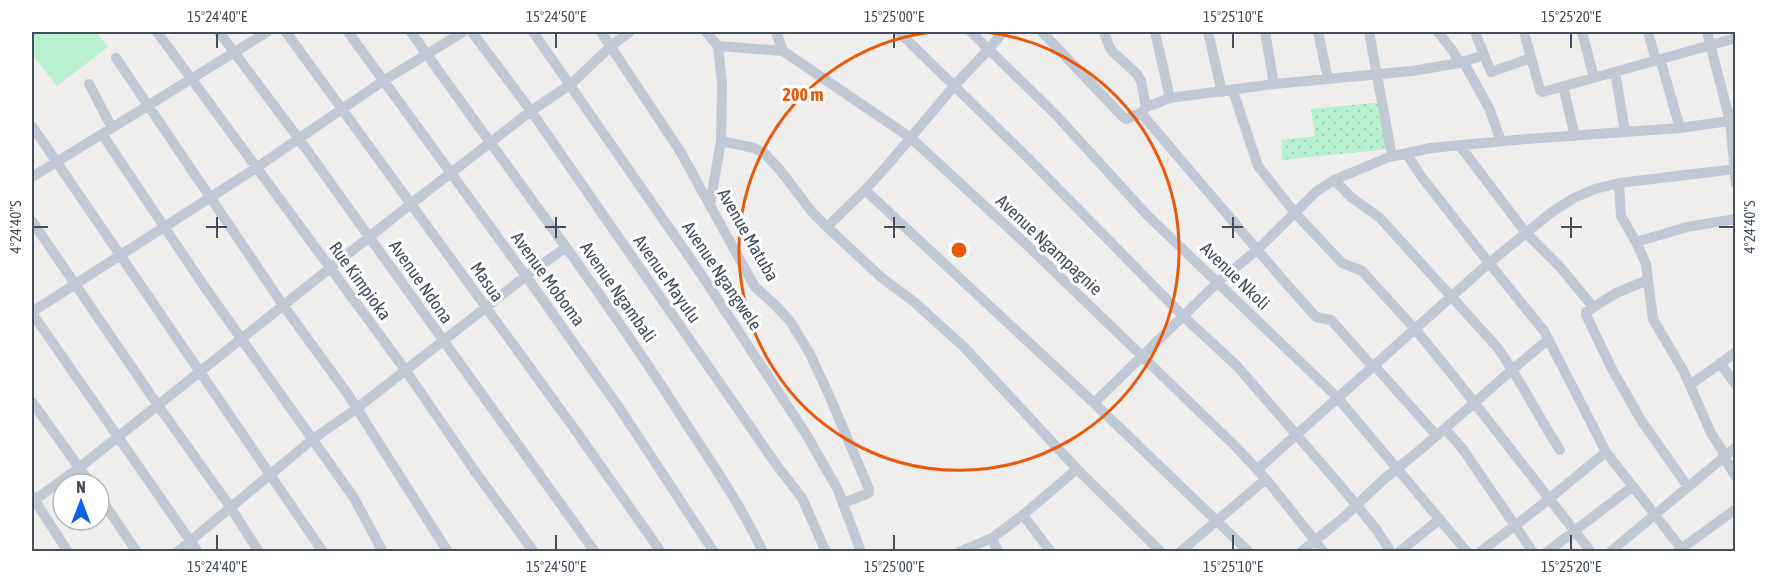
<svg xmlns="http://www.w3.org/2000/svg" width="1767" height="583" font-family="'Asap Condensed',sans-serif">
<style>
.grass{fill:#b7f1d0}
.garden{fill:url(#garden-dots)}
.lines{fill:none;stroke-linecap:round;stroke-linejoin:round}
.minor{stroke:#bfc8d3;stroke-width:10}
.ticks{fill:none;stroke:#444f5b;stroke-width:2}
.ring{fill:none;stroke:#e8590c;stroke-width:3}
.labels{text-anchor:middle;stroke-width:6;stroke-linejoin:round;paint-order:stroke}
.street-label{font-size:18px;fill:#444f5b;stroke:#fff}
.centre{fill:#e8590c;stroke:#fff;stroke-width:3}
.ring-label{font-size:18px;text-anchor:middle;font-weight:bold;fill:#e8590c;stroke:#fff;stroke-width:6;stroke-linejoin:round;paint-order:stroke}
.neatline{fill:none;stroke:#444f5b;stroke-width:2}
.ticks-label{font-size:15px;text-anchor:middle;fill:#444f5b}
</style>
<defs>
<pattern id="garden-dots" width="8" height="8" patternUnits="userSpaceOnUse" patternTransform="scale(1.5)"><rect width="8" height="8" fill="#b7f1d0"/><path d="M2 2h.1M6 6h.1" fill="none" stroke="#9fd0b5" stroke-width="1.8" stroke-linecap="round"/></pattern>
</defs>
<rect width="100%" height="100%" fill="#f0eded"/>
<!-- grass -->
<path class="grass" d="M 32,32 L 96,32 L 108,47 L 57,86 L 32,54 Z"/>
<!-- garden -->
<path class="garden" d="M 1383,102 L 1389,149 L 1282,160 L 1282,140 L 1315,136 L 1311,109 Z"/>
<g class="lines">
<!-- minor -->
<path class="minor" d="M 157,32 L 406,371 L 474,470 L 534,552
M 219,32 L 299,139 L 595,552
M 267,32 L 102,134 L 204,286 L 354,498 L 383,552
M 286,32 L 576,431 L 661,552
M 348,32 L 526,276 L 620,409 L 714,552
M 411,32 C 499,157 593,279 676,408 C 706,455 739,501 763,552
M 472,32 L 531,111 L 778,467 L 802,498 L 826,552
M 533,32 L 699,271 L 806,434 L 838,490 L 861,552
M 601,32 L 680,151 L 755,287 L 775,305 L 790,321 L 809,352 L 829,395 L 869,489 L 869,493 L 867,494 L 843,503
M 706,32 L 718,46 L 783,51 L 911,138 L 1028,246 L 1236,447 L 1266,479 L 1324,552
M 776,32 L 783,51
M 899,32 L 1030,160 L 1184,317 L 1237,366 L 1339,484 L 1376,529 L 1391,552
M 971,32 L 1056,115 L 1148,216 L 1337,397 L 1467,552
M 1042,32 L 1123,117 L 1126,119 L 1141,113 L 1146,107 L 1170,98 L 1274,84 L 1412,71 L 1459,63 L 1484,55
M 1104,32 L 1109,46 L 1113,52 L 1137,74 L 1141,81 L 1146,107
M 1155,32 L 1170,98
M 1208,32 L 1222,92
M 1265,32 L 1274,84
M 1318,32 L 1328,79
M 1369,32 L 1392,156
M 1438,32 L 1453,51 L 1459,63
M 1475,32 L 1491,72 L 1531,58
M 1524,32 L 1540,90 L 1543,92 L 1736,38
M 1582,32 L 1594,78
M 1648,32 L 1656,61
M 1707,32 L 1730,121 L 1736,184
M 116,58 L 283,305 L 347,393 L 448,552
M 1660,59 L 1680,128
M 1463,61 L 1489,108 L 1501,141
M 1615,72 L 1625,132
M 89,84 L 112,128
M 1563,86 L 1575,136
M 1233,91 L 1258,166 L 1295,213 L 1342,263 L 1362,271 L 1415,329 L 1455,378 L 1591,552
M 1141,113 L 1283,280 L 1316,317 L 1331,320 L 1373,367
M 32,126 L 323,552
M 721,141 L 754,148 L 764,153 L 780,170 L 812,212 L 827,227 L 882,278 L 913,301 L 964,347 L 1077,469 L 1161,552
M 1460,146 L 1526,233 L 1561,268 L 1593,307
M 1406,153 L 1421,176 L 1489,263 L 1544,331 L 1606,452 L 1684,552
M 32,177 L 102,134
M 1334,180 L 1351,197 L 1380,218 L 1497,347 C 1521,380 1538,417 1560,450
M 1619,183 L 1621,216 L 1636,242 L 1646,264 L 1653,319 L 1684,372 L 1711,433 L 1725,455
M 865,190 L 1094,403 L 1249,552
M 710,204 L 721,141 L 722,83 L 718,46
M 32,221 L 157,404 L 231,508 L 259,552
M 827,227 L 865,190 L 886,167 L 954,86 L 989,49 L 1003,32
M 1636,242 L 1687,227 L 1736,219
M 1648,280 L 1616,293 L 1586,312 L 1586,315 L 1613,371 L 1641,420 L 1688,487
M 32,312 L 256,168 L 383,81 L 463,32
M 32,313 L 198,552
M 1720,363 L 1736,385
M 1374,365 L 1437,436
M 1690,385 L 1736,352
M 32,402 L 91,484
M 1094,403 L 1218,282 L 1257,250 L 1317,191 L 1334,180 L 1389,157 L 1431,148 L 1527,139 L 1680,128 L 1736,120
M 1445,429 L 1462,448 L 1533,552
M 1723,456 L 1736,477
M 1258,469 L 1489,263 L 1552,212 L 1574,198 L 1595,189 L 1619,183 L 1736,169
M 32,496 L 68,552
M 99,496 L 137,552
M 32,502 L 80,467 L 412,203 L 531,111 L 571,84 L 611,46 L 630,32
M 1023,515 L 1051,552
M 992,538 L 998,552
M 1678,551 L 1736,509
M 177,552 L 313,439 L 356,409 L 526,276 L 566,247
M 959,552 L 992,538 L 1023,515 L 1077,469
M 1180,552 L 1266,479
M 1301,552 L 1345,516 L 1383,480 L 1426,445 L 1513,369 L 1549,339
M 1399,552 L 1440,519
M 1480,552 L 1539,507 L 1606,452
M 1547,552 L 1632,487
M 1610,552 L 1736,447"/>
</g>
<!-- ticks -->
<path class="ticks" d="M 217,33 L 217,48M 556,33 L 556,48M 894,33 L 894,48M 1233,33 L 1233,48M 1571,33 L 1571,48M 217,217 L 217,238M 556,217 L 556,238M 894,217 L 894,238M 1233,217 L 1233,238M 1571,217 L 1571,238M 33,227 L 48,227M 206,227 L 227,227M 545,227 L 566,227M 884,227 L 905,227M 1222,227 L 1243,227M 1561,227 L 1582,227M 1719,227 L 1734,227M 217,535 L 217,550M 556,535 L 556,550M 894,535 L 894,550M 1233,535 L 1233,550M 1571,535 L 1571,550"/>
<!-- distance rings -->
<path class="ring" d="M986 32A220 220 0 1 1 932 32"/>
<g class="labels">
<!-- street labels -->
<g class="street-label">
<text transform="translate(748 235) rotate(60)" y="6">Avenue Matuba</text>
<text transform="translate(1049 245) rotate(43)" y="6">Avenue Ngampagnie</text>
<text transform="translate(722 276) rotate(56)" y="6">Avenue Ngangwele</text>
<text transform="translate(1235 276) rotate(44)" y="6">Avenue Nkoli</text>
<text transform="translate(548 279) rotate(54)" y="6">Avenue Moboma</text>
<text transform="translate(667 279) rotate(55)" y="6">Avenue Mayulu</text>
<text transform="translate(360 281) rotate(54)" y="6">Rue Kimpioka</text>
<text transform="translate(421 282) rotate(55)" y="6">Avenue Ndona</text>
<text transform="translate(487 282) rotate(55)" y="6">Masua</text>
<text transform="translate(618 292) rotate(55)" y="6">Avenue Ngambali</text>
</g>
</g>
<circle cx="959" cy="250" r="9" class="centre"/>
<g class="ring-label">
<text x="803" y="101">200 m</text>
</g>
<!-- border -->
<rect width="1767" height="583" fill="none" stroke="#ffffff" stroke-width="66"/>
<!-- north arrow -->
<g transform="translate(81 502)"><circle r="28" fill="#ffffff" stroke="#b4b9bd" stroke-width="1.5"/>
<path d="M0-4.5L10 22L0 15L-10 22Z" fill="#0d62ea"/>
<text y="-9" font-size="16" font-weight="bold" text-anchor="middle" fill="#444f5b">N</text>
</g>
<rect x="33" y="33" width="1701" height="517" class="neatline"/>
<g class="ticks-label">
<text x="217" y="22">15°24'40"E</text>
<text x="556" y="22">15°24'50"E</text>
<text x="894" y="22">15°25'00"E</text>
<text x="1233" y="22">15°25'10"E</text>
<text x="1571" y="22">15°25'20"E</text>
<text transform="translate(16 227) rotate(-90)" y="5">4°24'40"S</text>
<text transform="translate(1750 227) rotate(-90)" y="5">4°24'40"S</text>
<text x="217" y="572">15°24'40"E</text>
<text x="556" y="572">15°24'50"E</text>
<text x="894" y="572">15°25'00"E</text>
<text x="1233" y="572">15°25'10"E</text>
<text x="1571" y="572">15°25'20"E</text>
</g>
</svg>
